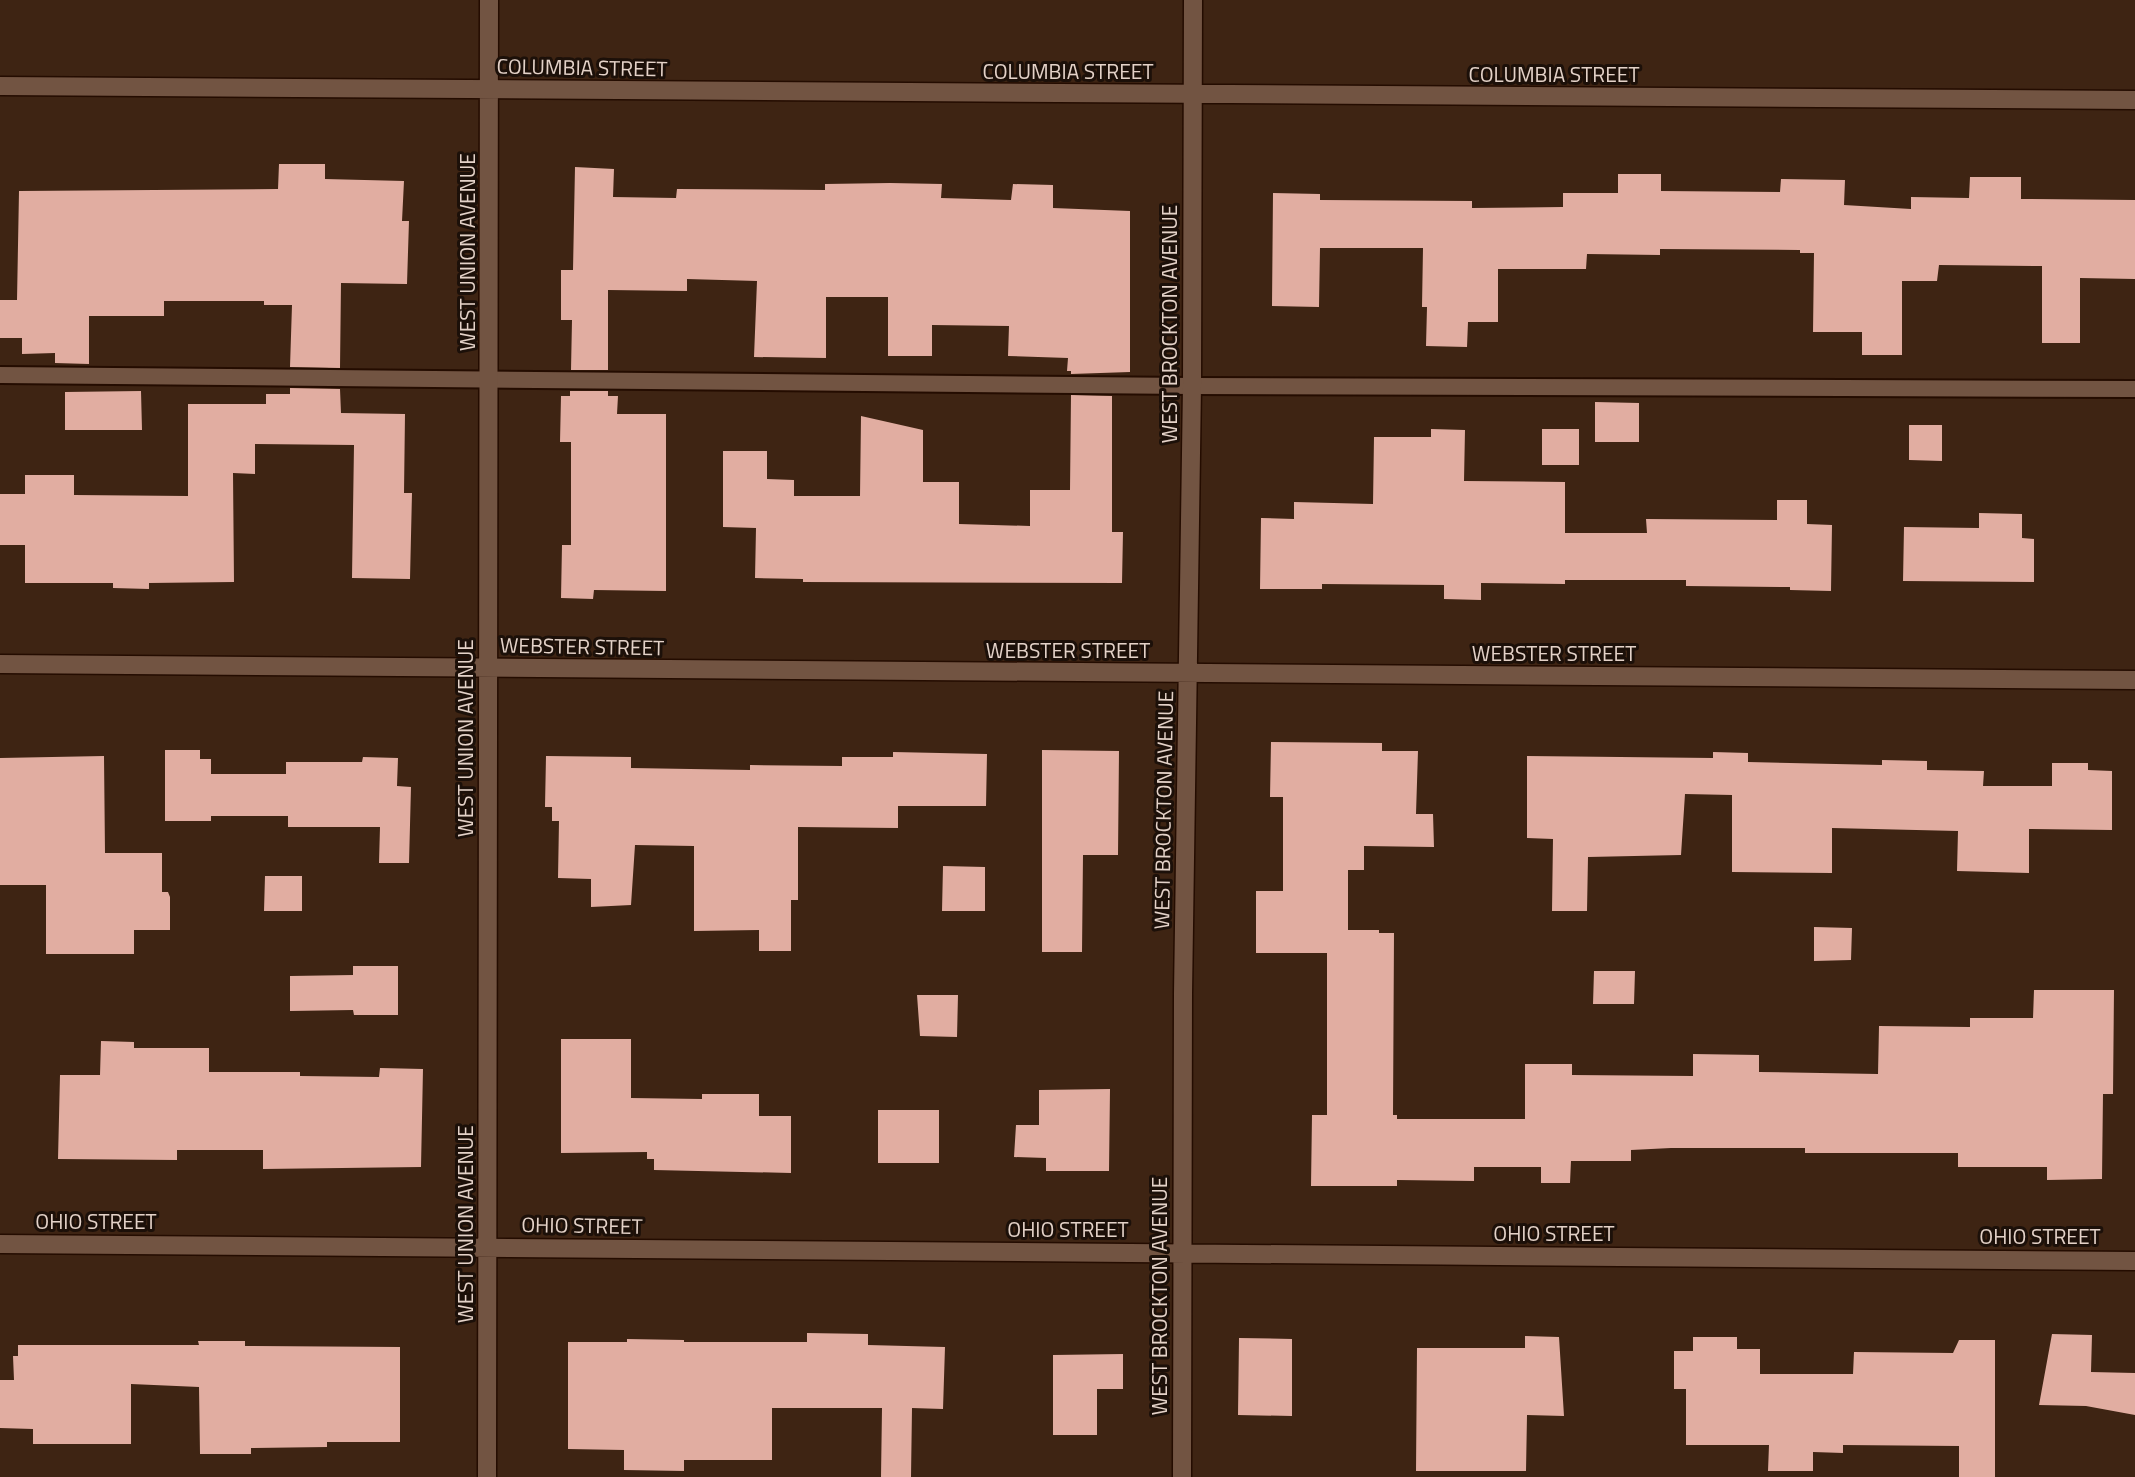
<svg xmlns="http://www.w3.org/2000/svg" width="2135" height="1477" font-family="'Titillium Web',sans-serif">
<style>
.building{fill:#e1ada1}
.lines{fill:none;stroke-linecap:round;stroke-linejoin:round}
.service-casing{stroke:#240c00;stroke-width:20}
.minor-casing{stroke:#240c00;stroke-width:21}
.service{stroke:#725442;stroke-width:16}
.minor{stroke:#725442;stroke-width:18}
.labels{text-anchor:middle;stroke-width:6;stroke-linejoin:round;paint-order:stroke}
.street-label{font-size:21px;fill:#e4d2c8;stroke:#1c1009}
</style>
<rect width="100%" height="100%" fill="#3e2413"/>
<!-- building -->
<path class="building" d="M 279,164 L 325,164 L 325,179 L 404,181 L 402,221 L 409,221 L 407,284 L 341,283 L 340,368 L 290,367 L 292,305 L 264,305 L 264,301 L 164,301 L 164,316 L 89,316 L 89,364 L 55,363 L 55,353 L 22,354 L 22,338 L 0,338 L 0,300 L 17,300 L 19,191 L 278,189 Z
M 575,167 L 614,169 L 613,197 L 676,198 L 677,189 L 825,190 L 825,184 L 890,183 L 942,184 L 941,198 L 1011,200 L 1013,184 L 1053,185 L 1053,208 L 1130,211 L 1130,372 L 1071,374 L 1071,371 L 1067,371 L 1068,358 L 1008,356 L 1009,326 L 932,325 L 932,356 L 888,356 L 888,297 L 826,297 L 826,358 L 754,357 L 757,281 L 687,279 L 687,291 L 608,290 L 608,370 L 571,370 L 572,320 L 561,320 L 561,270 L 573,270 Z
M 1618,174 L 1661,174 L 1661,191 L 1780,192 L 1781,179 L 1845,180 L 1844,205 L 1911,209 L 1911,197 L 1969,198 L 1970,177 L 2021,177 L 2021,199 L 2135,200 L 2135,279 L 2080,278 L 2080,343 L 2042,343 L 2042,266 L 1939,265 L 1937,281 L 1902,281 L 1902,355 L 1862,355 L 1862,332 L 1813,332 L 1814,253 L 1800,253 L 1800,250 L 1660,249 L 1660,255 L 1587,254 L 1586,269 L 1498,269 L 1498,322 L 1468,322 L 1467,347 L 1426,346 L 1427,307 L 1422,307 L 1423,248 L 1320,248 L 1319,307 L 1272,306 L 1273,193 L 1320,194 L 1320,200 L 1472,201 L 1472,208 L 1563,207 L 1563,193 L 1618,193 Z
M 290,388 L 340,389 L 341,413 L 405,414 L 404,493 L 412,493 L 410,579 L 352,578 L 354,445 L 255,444 L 255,474 L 233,473 L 234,582 L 149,583 L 149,589 L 113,588 L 113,583 L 25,583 L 25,545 L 0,545 L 0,494 L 25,494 L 25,475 L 74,475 L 74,495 L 188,496 L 188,404 L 266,404 L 266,394 L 290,394 Z
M 141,391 L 142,430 L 65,430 L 65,392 Z
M 570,391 L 608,391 L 608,396 L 618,396 L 617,414 L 666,414 L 666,591 L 594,590 L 593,599 L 561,598 L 562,545 L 571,545 L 571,442 L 560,442 L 561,396 L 570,396 Z
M 1071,395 L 1112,396 L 1112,532 L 1123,532 L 1122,583 L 803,582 L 803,579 L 755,578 L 756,528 L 723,527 L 723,451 L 767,451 L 767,479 L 794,480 L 794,496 L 860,496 L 861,416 L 923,430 L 923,482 L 959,482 L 959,524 L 1030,526 L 1030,490 L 1070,490 Z
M 1595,402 L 1639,403 L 1639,442 L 1595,442 Z
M 1909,425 L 1942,425 L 1942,461 L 1909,460 Z
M 1431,429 L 1465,430 L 1464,481 L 1565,482 L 1565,533 L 1647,533 L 1646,519 L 1777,520 L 1777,500 L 1807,500 L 1807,524 L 1832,525 L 1831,591 L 1790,590 L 1790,587 L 1686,586 L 1686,580 L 1565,580 L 1565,584 L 1481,583 L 1481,600 L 1444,599 L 1444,585 L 1322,584 L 1322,589 L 1260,589 L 1261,518 L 1294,519 L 1294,502 L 1373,504 L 1374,437 L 1431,437 Z
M 1542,429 L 1579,429 L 1579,465 L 1542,465 Z
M 1979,513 L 2022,514 L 2022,538 L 2034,539 L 2034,582 L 1903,581 L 1904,527 L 1979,528 Z
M 1271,742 L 1382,743 L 1382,751 L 1418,751 L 1416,814 L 1433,814 L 1434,847 L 1364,846 L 1364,870 L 1348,870 L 1348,930 L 1379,930 L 1379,933 L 1394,933 L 1393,1115 L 1397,1115 L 1397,1119 L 1525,1119 L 1525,1064 L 1572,1064 L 1572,1075 L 1693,1076 L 1693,1054 L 1759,1055 L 1759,1072 L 1878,1074 L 1879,1026 L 1970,1027 L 1970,1018 L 2033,1018 L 2034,990 L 2114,990 L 2113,1094 L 2103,1094 L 2102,1179 L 2047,1180 L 2047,1167 L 1958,1167 L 1958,1153 L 1805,1153 L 1805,1148 L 1671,1148 L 1631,1150 L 1631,1161 L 1571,1161 L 1570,1183 L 1541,1183 L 1541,1167 L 1474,1167 L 1474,1181 L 1397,1180 L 1397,1186 L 1311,1186 L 1312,1115 L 1327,1115 L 1327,953 L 1256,953 L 1256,891 L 1283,891 L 1283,797 L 1270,797 Z
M 165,750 L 200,750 L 200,759 L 211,759 L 211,774 L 286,774 L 286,762 L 362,762 L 363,757 L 398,758 L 397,786 L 411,787 L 409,863 L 379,863 L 380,827 L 288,827 L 288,816 L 211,816 L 211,821 L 165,821 Z
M 1042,750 L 1119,751 L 1118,855 L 1083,855 L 1082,952 L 1042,952 Z
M 893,752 L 987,754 L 986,806 L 898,806 L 898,828 L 798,827 L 798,900 L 791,900 L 791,951 L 759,951 L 759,930 L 694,931 L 694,846 L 635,845 L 631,905 L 591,907 L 591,879 L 558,878 L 559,821 L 552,821 L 552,807 L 545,807 L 546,756 L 631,757 L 631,768 L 750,770 L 750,765 L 842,766 L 842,757 L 893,757 Z
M 1713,752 L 1748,753 L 1748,762 L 1882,765 L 1882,760 L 1927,761 L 1927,770 L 1984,771 L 1983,786 L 2052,786 L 2052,763 L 2088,763 L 2088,770 L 2112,771 L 2112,830 L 2029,829 L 2029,873 L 1957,871 L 1958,831 L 1832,828 L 1832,873 L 1732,872 L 1732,795 L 1685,794 L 1681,855 L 1588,857 L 1587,911 L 1552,911 L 1553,839 L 1527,838 L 1527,756 L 1713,758 Z
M 104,756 L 105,853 L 162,853 L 162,892 L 168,892 L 170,897 L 170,930 L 134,930 L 134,954 L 46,954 L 46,885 L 0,885 L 0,758 Z
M 943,866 L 985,867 L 985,911 L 942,911 Z
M 265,876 L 302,876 L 302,911 L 264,911 Z
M 1814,927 L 1852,928 L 1851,960 L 1814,961 Z
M 353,966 L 398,966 L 398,1015 L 354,1015 L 353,1010 L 290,1011 L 290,976 L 353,975 Z
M 1594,971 L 1635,971 L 1634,1004 L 1593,1004 Z
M 917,995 L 958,995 L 957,1037 L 920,1036 Z
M 561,1039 L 631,1039 L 631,1098 L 702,1099 L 702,1094 L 759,1094 L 759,1116 L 791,1116 L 791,1173 L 654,1170 L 654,1159 L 647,1159 L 647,1152 L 561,1153 Z
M 101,1041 L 134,1042 L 134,1048 L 209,1048 L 209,1072 L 300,1072 L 300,1076 L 379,1077 L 380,1068 L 423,1069 L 421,1167 L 263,1169 L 263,1150 L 177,1150 L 177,1160 L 58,1159 L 60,1075 L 100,1075 Z
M 1110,1089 L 1109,1171 L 1046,1171 L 1046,1158 L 1014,1157 L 1016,1125 L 1039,1125 L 1039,1090 Z
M 878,1110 L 939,1110 L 939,1163 L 878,1163 Z
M 807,1333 L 868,1334 L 868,1345 L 945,1347 L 943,1409 L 912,1408 L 911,1477 L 881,1477 L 882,1408 L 772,1408 L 772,1460 L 684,1460 L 684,1471 L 624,1470 L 624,1450 L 568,1449 L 568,1342 L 627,1342 L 627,1339 L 684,1340 L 684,1342 L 807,1342 Z
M 2052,1334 L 2092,1335 L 2091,1372 L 2135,1373 L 2135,1415 L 2086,1406 L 2039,1405 Z
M 1525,1336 L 1559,1337 L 1564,1416 L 1527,1415 L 1526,1471 L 1416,1471 L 1417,1348 L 1525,1348 Z
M 1693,1337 L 1737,1337 L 1737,1349 L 1760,1349 L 1760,1374 L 1853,1374 L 1854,1352 L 1953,1353 L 1959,1340 L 1995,1340 L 1995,1477 L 1959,1477 L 1959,1446 L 1843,1445 L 1843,1453 L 1813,1452 L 1813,1471 L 1768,1471 L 1769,1445 L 1686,1445 L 1686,1389 L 1674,1389 L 1674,1351 L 1693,1351 Z
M 1239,1338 L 1292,1339 L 1292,1416 L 1238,1415 Z
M 198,1341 L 245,1341 L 245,1346 L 400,1347 L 400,1442 L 327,1442 L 327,1447 L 251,1448 L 251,1454 L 200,1454 L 199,1387 L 131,1384 L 131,1444 L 33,1444 L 33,1429 L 0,1428 L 0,1380 L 14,1380 L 13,1356 L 18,1356 L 18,1345 L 199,1345 Z
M 1123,1354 L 1123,1389 L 1097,1389 L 1097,1435 L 1053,1435 L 1053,1355 Z"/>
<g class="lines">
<!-- service casing -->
<g class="service-casing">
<path id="service" d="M 0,375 L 1192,386 L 2135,389"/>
</g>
<!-- minor casing -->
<g class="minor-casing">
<path id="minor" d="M 0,86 L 2135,100
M 0,664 L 2135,680
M 0,1244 L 2135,1261
M 487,1477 L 489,0
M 1182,1477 L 1183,993 L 1192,386 L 1193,0"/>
</g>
<!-- service -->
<use href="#service" class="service"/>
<!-- minor -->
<use href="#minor" class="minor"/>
</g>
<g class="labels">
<!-- street labels -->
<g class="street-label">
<text transform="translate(582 68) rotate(1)" y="7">COLUMBIA STREET</text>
<text x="1068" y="79">COLUMBIA STREET</text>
<text x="1554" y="82">COLUMBIA STREET</text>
<text transform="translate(468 252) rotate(-90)" y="7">WEST UNION AVENUE</text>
<text transform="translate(1170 324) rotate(-90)" y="7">WEST BROCKTON AVENUE</text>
<text transform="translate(582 647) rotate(1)" y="7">WEBSTER STREET</text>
<text x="1068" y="658">WEBSTER STREET</text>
<text x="1554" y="661">WEBSTER STREET</text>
<text transform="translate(466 738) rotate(-90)" y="7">WEST UNION AVENUE</text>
<text transform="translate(1164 810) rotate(-89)" y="7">WEST BROCKTON AVENUE</text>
<text x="96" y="1229">OHIO STREET</text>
<text transform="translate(466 1224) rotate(-90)" y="7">WEST UNION AVENUE</text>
<text transform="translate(582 1226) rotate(1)" y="7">OHIO STREET</text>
<text x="1068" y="1237">OHIO STREET</text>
<text x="1554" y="1241">OHIO STREET</text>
<text x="2040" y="1244">OHIO STREET</text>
<text transform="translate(1160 1296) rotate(-90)" y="7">WEST BROCKTON AVENUE</text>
</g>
</g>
</svg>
